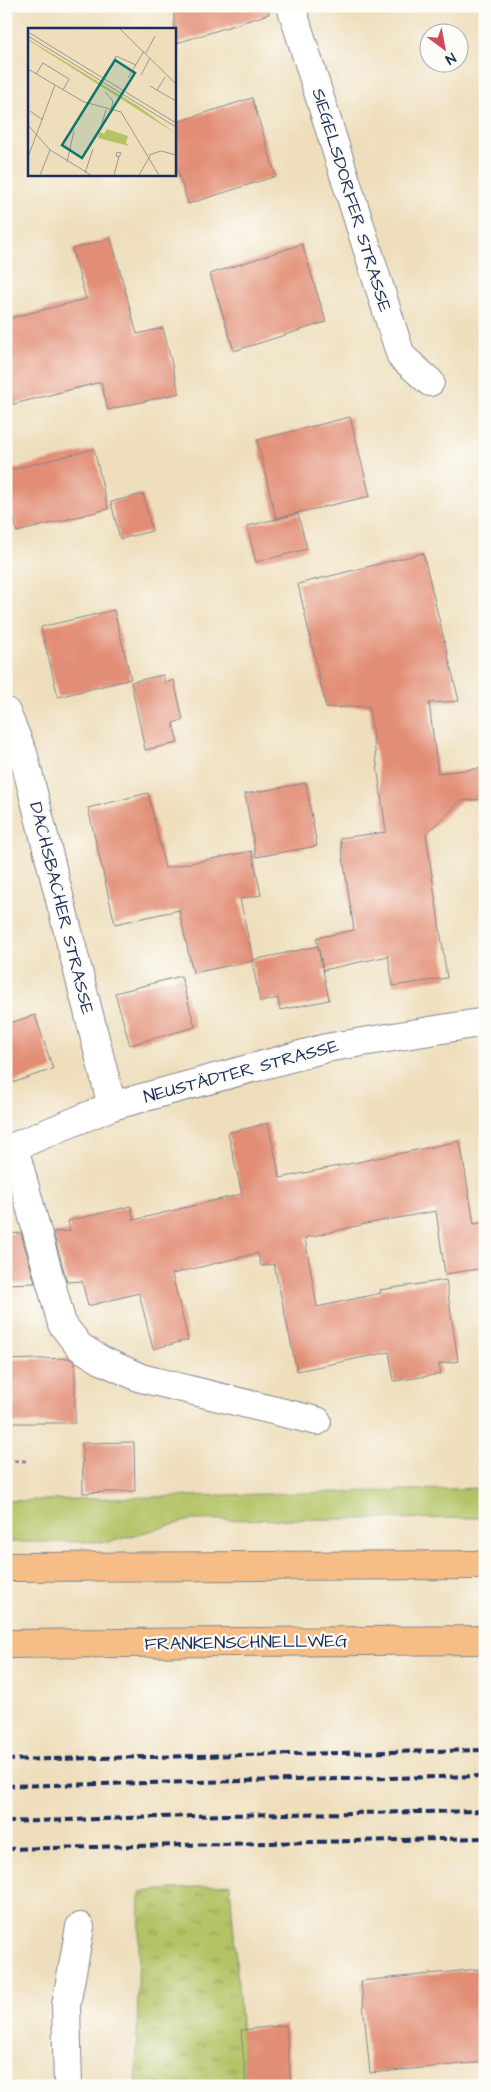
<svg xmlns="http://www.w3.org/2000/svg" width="491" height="2092" font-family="'Architects Daughter',sans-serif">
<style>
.grass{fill:#b3c365;stroke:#677962}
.park{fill:url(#park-tufts);stroke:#677962}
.building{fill:#e28d75}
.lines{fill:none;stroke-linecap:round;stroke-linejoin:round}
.minor-casing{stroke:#84868d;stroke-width:30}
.highway-casing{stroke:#84868d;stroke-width:30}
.path{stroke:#84868d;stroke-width:3;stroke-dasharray:4 4;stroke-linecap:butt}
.minor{stroke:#fff;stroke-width:28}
.highway{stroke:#f6be86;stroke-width:28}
.rail{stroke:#1b2f5e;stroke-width:4;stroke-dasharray:8 4;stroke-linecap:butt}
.labels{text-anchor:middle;stroke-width:4.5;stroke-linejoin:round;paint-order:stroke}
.street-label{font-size:18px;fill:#1b2f5e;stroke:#fdfcf7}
.inset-road{fill:none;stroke:#9a9896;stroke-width:1}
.view{fill:#0f766e;fill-opacity:0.15;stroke:#0f766e;stroke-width:2.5}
.inset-edge{fill:none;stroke:#1b2f5e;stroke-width:2.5}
</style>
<defs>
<pattern id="park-tufts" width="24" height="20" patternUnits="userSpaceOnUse" patternTransform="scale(1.25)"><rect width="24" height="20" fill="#b3c365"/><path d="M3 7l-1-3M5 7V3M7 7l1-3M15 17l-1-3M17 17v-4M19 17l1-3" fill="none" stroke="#919f56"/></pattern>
</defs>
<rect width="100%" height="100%" fill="#fdfcf7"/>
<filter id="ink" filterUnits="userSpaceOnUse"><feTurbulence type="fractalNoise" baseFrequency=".02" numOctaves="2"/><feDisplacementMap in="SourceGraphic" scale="10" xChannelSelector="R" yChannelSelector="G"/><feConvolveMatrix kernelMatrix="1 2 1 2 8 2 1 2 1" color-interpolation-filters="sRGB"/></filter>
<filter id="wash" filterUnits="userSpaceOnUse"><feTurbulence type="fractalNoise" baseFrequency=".0096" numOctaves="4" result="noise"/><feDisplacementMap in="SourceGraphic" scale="20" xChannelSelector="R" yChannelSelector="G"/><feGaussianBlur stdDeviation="1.12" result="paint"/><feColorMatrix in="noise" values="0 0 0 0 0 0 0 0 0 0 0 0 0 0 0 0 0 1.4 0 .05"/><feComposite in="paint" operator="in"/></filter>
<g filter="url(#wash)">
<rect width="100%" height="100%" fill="#eedebc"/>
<!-- grass -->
<path class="grass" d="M 485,1488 L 485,1518 L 190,1520 L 110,1542 L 6,1542 L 6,1501 Z
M 6,1667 L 9,1667 L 10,1733 L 6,1733 Z"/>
<!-- park -->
<path class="park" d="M 230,1884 L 246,2086 L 136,2086 L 140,1892 Z"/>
<g id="blocks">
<!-- building -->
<path class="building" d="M 174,6 L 268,6 L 269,14 L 174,44 Z
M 252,98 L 276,176 L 188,204 L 174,159 L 174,123 Z
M 111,238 L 137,334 L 163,328 L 179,393 L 108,410 L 101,382 L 6,406 L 6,319 L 86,299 L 72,249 Z
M 302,244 L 326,322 L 234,351 L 210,274 Z
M 350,417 L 370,496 L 276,518 L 257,440 Z
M 94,449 L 108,509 L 17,532 L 6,486 L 6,471 Z
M 143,494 L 152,531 L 120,539 L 111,502 Z
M 298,514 L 307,549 L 256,562 L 247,526 Z
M 423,553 L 459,701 L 429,703 L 438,773 L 485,768 L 485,799 L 461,801 L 426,834 L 447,978 L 393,986 L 388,956 L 323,970 L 316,938 L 354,930 L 340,838 L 386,832 L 369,706 L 326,708 L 298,584 Z
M 114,610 L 131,679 L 58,697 L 41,627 Z
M 163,675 L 165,683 L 174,680 L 183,720 L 173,723 L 178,743 L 145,750 L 131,682 Z
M 306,783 L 317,846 L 256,857 L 245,794 Z
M 148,793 L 165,868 L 252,851 L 261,895 L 240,899 L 253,960 L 318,946 L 329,1000 L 280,1010 L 278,998 L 260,1002 L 252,961 L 193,973 L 179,910 L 115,924 L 88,808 Z
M 181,976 L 195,1027 L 130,1045 L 115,993 Z
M 35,1015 L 53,1069 L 6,1085 L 6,1024 Z
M 268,1123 L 280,1178 L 460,1141 L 474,1224 L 485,1222 L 485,1268 L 445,1274 L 436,1211 L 365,1224 L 305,1238 L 317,1307 L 381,1293 L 380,1290 L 446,1280 L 458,1361 L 439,1364 L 441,1374 L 394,1381 L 389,1352 L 297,1371 L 274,1264 L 261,1266 L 258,1253 L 172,1274 L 188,1340 L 153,1349 L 139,1293 L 88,1306 L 82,1281 L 67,1282 L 53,1232 L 70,1231 L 68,1221 L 131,1206 L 134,1220 L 242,1194 L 228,1133 Z
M 21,1233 L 35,1283 L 6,1284 L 6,1234 Z
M 69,1358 L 75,1362 L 75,1423 L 6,1423 L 6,1360 Z
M 134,1442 L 135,1491 L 83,1493 L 82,1443 Z
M 479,1969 L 485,2034 L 485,2062 L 370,2073 L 361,1981 Z
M 286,2025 L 291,2086 L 246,2086 L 241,2030 Z"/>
</g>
</g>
<g filter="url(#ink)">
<use href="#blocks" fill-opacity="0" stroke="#84868d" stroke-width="1"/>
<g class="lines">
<!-- minor casing -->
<g class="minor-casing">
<path id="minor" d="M 291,6 L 401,356 L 430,382
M 6,712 L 23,753 L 112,1106
M 14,1147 L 62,1324 L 80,1347 L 101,1360 L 141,1378 L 317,1421
M 6,1150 L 112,1106 L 326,1048 L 485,1022
M 68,2086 L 66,2005 L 80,1927"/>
</g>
<!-- highway casing -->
<g class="highway-casing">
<path id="highway" d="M 6,1567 L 485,1565
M 6,1644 L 485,1640"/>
</g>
<!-- path -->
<path class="path" d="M 6,644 L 12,668 L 9,677
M 6,1461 L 27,1461"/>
<!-- minor -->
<use href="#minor" class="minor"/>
<!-- highway -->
<use href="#highway" class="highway"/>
<!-- rail -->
<path class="rail" d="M 6,1760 L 485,1750
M 6,1786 L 485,1776
M 6,1822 L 222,1815 L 485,1811
M 6,1849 L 485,1838"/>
</g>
</g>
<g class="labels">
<!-- street labels -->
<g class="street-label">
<text transform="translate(352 200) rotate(73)" y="6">SIEGELSDORFER STRASSE</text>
<text transform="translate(62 908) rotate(76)" y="6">DACHSBACHER STRASSE</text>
<text transform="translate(241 1071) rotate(-15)" y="6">NEUSTÄDTER STRASSE</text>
<text transform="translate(246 1642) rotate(-1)" y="6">FRANKENSCHNELLWEG</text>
</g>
</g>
<!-- overview -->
<g transform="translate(28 28)">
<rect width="148" height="148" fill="#eedebc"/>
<path d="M 0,11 L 110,78 L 147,105 L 0,12 Z" fill="#b3c365"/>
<path d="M 79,101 L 100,108 L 98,115 L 101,118 L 70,110 L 72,104 L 76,106 Z" fill="#b3c365"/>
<path class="inset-road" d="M 91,0 L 148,56M 0,4 L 148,95M 0,8 L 148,99M 118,25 L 127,8M 87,32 L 88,28 L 108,37M 0,41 L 56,74 L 93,84 L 131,147M 8,46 L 15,35 L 41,51 L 35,62M 113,47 L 122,30M 100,50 L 116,23M 122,58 L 148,73M 129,62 L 137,49M 77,64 L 85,73 L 83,83M 2,83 L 15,92M 0,97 L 22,122 L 63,147M 72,101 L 78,82M 121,127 L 133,123 L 148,127M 0,129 L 27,57M 39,134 L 46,103M 57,145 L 65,121M 12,147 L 22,122M 86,147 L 90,132 L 91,129 L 93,125 L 89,124 L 88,128 L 91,129M 111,147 L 122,128"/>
<path class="view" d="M 87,32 L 107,45 L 54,130 L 34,117 Z"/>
<rect width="148" height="148" class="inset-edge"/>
</g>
<!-- margin -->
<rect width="491" height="2092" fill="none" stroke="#fdfcf7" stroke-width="25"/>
<!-- north arrow -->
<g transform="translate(444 48) rotate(148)"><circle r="24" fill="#fdfcf7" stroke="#a3aaba"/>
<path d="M0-4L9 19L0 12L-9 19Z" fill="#d1495b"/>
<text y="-8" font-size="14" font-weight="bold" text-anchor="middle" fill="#1b2f5e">N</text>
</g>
</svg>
